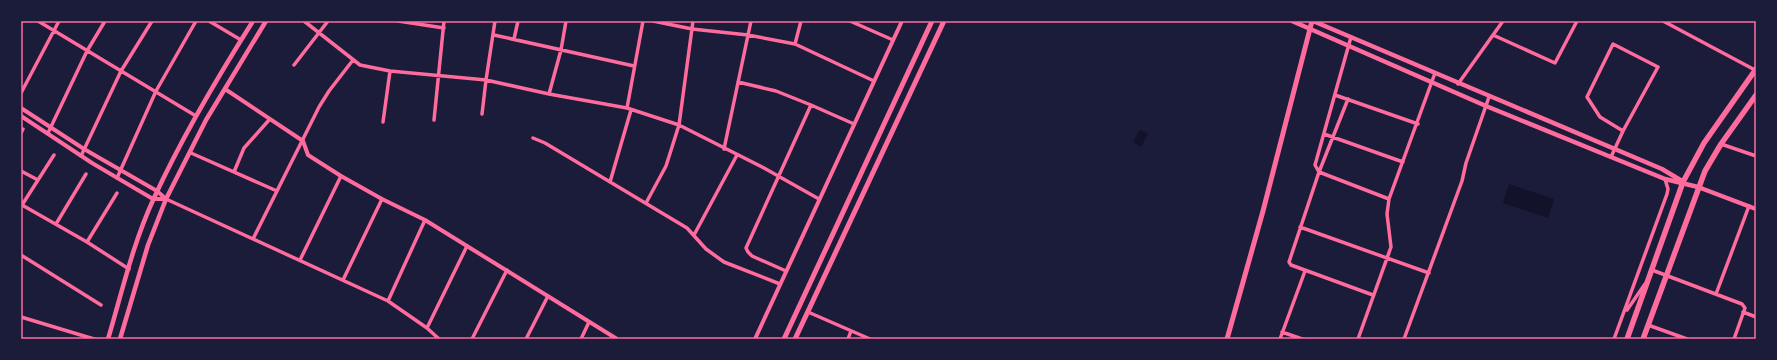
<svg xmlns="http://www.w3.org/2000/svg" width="1777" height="360" font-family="'Open Sans',sans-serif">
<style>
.water{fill:#12122b}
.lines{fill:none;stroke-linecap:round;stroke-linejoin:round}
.minor{stroke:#ff6b9d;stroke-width:3.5}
.tertiary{stroke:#ff6b9d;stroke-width:4}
.secondary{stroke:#ff6b9d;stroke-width:4.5}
.primary{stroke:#ff6b9d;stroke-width:5}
.trunk{stroke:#ff6b9d;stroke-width:5.5}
.neatline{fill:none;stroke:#ff6b9d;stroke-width:1.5}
</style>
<rect width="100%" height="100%" fill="#1b1b3a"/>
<!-- water -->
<path class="water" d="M 1140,130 L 1148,134 L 1141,147 L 1133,142 Z
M 1509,184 L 1554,199 L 1548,218 L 1503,203 Z"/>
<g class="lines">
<!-- minor -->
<path class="minor" d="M 38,21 L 196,116
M 209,21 L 241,40
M 304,21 L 360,65 L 390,71 L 486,80 L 549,94 L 627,108 L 679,125 L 764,168 L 819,199
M 398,21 L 444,28
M 653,21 L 692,29 L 748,35 L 795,44 L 874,81
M 850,21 L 893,40
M 1663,21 L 1755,70
M 494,35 L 634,66
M 1493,35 L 1555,63 L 1577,21
M 1351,37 L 1315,165 L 1319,172 L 1389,199
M 514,39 L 518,21
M 795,44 L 801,21
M 294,65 L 328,21
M 738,82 L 776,91 L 811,105 L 854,124
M 1458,84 L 1503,21
M 21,93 L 59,21
M 549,94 L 561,50 L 566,21
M 1335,95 L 1418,124
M 1348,99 L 1319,172 L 1289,262 L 1291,265 L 1373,295
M 627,108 L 643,21
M 482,114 L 486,80 L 495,21
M 434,120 L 444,21
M 383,122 L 390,71
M 21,133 L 23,129
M 48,133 L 87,51 L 105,21
M 1324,134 L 1403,162
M 533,138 L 545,143 L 687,228 L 706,249 L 724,262 L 780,284
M 1721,144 L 1756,156
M 724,149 L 751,21
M 191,153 L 277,191
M 54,155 L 22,205 L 87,242 L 129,269
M 81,156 L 121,71 L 152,21
M 1611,157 L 1623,131 L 1658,67 L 1613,44 L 1587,97 L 1600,117 L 1623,131
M 21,171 L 38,180
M 234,172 L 244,148 L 269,120
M 117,178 L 156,91 L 196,21
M 610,182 L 631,110
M 166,199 L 388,301 L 427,328 L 439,339
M 646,203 L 666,166 L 679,125 L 693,21
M 56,224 L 86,174
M 1300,227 L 1429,273
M 694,235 L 737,155
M 253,239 L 319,107 L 329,91 L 353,60
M 87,242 L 117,193
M 21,255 L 101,305
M 300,260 L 341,176
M 1652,270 L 1742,304 L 1745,308 L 1734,339
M 786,271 L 752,256 L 748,252 L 746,248 L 811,105
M 343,280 L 382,199
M 1716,294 L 1749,206
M 388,301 L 425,220
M 1627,310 L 1645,284
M 808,312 L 870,339
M 1743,312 L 1756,317
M 21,317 L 94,339
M 1648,325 L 1687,339
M 427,328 L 467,246
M 1282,332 L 1302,339
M 472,339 L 507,270
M 526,339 L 548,296
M 581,339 L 589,322
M 848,339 L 851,331
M 1280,339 L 1305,271
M 1358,339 L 1391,247 L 1387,214 L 1389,199 L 1435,73
M 1404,339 L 1462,181 L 1466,163 L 1489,97
M 1614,339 L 1667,194 L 1668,189 L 1665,179"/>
<!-- tertiary -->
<path class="tertiary" d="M 225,89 L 303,141 L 308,155 L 341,176 L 382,199 L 425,220 L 617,339
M 21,108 L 84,149 L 157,191 L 166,199
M 21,116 L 92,163 L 153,199 L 166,199
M 755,339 L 902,21"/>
<!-- secondary -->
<path class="secondary" d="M 1292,21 L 1486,106 L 1611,157 L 1665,179 L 1698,187 L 1756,209
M 1313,21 L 1662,169 L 1682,181
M 108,339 C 122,292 133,243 154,198 C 182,137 217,78 253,21
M 120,339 L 148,245 L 166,199 L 206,120 L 266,21"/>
<!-- primary -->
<path class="primary" d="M 784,339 L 932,21
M 795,339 L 944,21
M 1227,339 L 1263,211 L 1312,21"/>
<!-- trunk -->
<path class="trunk" d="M 1627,339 L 1683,182 L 1704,143 L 1756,69
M 1643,339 L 1705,171 L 1721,144 L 1756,95"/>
</g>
<!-- border -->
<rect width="1777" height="360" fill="none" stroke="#1b1b3a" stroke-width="44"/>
<rect x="22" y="22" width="1733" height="316" class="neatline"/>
</svg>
